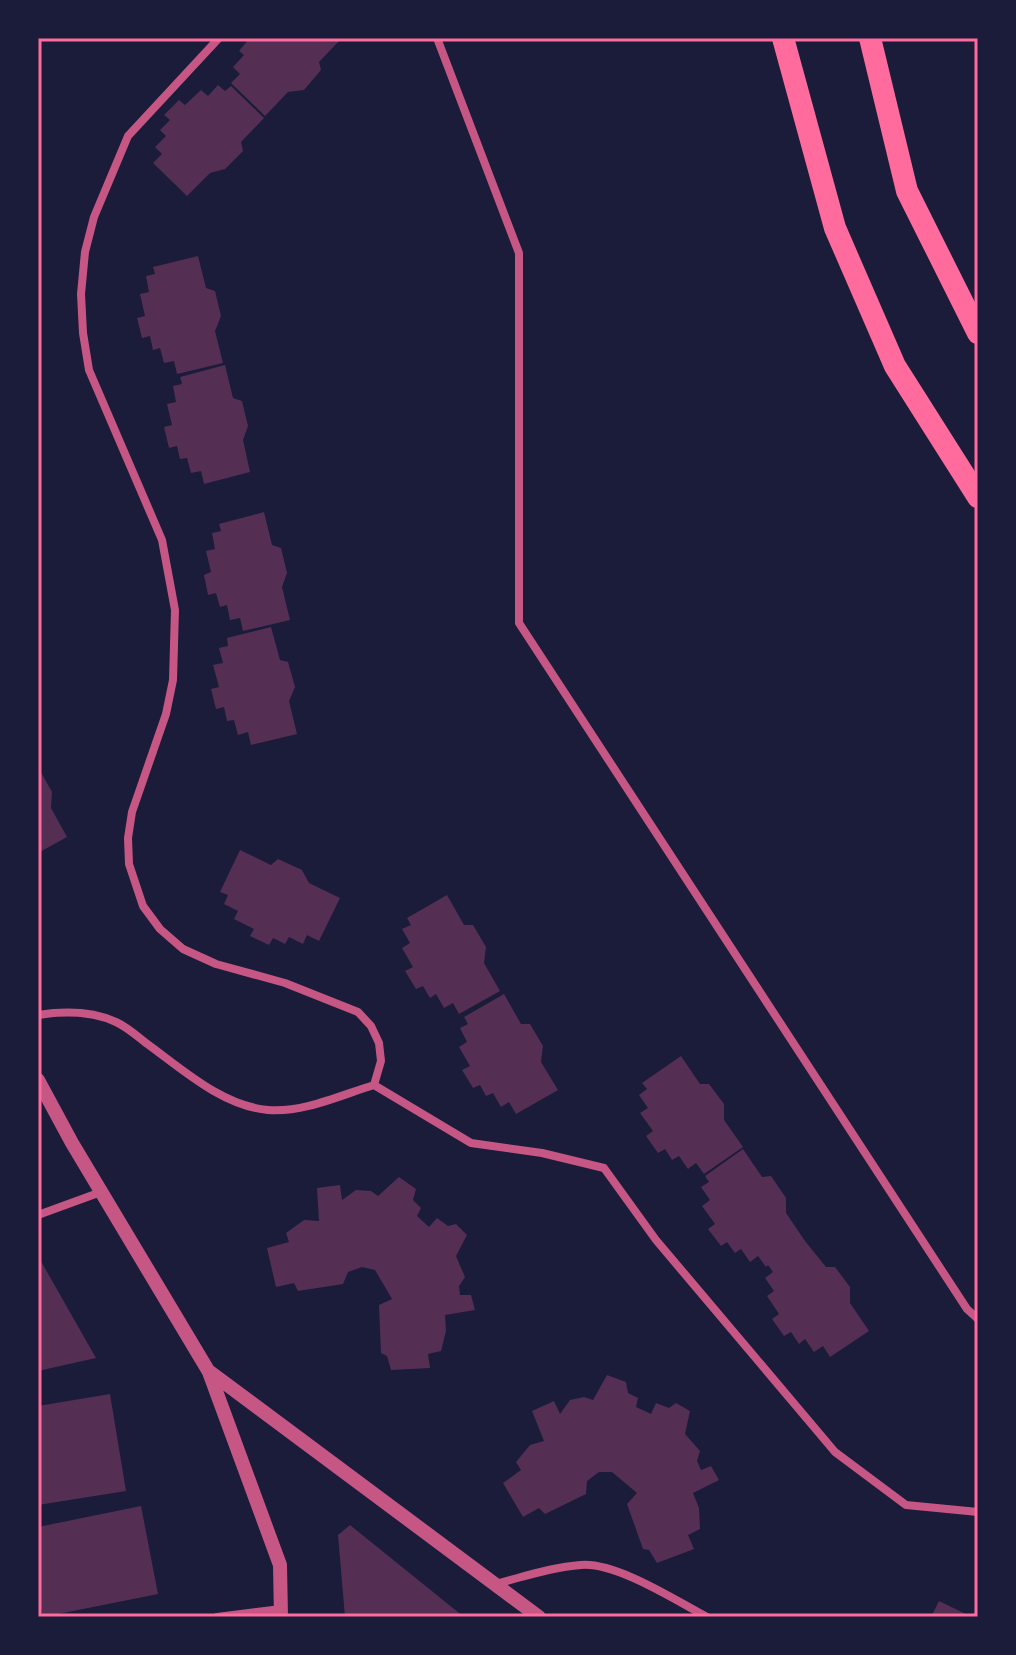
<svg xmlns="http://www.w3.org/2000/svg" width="1016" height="1655" font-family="'Roboto Condensed',sans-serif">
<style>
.building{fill:#542f53}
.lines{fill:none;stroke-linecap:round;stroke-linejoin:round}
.minor{stroke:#c65784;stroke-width:8}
.tertiary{stroke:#c65784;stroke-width:14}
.trunk{stroke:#ff6b9d;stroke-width:22}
.neatline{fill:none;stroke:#ff6b9d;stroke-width:3}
</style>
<rect width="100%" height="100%" fill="#1b1b3a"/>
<!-- building -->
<path class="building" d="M 246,38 L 342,38 L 319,62 L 321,70 L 304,90 L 288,92 L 265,116 L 231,83 L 240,74 L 233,67 L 244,55 L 239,51 L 248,40 Z
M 218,85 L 225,91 L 231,86 L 264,118 L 241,142 L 243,151 L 225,169 L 210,173 L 187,196 L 153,163 L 162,154 L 155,147 L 166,136 L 160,130 L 170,120 L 164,115 L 179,100 L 185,105 L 201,90 L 208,96 Z
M 198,256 L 206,288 L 215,291 L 221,316 L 215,331 L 223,363 L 177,374 L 174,361 L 164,363 L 160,348 L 153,350 L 150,336 L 142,338 L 137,318 L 145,316 L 140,294 L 149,292 L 146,276 L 155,274 L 153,267 Z
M 225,365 L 233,398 L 242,401 L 248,426 L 243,440 L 250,472 L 204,484 L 201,471 L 191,473 L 187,458 L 180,459 L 177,446 L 169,448 L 164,427 L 172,425 L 167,404 L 176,402 L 173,386 L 182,384 L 180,377 Z
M 264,512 L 272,545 L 281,548 L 287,573 L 282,587 L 290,620 L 243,631 L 240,618 L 230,620 L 227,605 L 220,607 L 216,593 L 208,595 L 204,575 L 211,572 L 206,551 L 215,549 L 212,533 L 221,531 L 219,524 Z
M 271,627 L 280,660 L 288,662 L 295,687 L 289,701 L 297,734 L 251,745 L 248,732 L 238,735 L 234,720 L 227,721 L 224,707 L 216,709 L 211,689 L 219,687 L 213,665 L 223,663 L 219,648 L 228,646 L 227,638 Z
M 38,767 L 52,792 L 51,808 L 67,837 L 38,853 Z
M 240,850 L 271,865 L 278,859 L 302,870 L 309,883 L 340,898 L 319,941 L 307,935 L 303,944 L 289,937 L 285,944 L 273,938 L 269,945 L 250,936 L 254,929 L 234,919 L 238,911 L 224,904 L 228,895 L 220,892 Z
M 447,895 L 464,925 L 473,925 L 486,947 L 484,963 L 500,991 L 459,1014 L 453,1003 L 444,1008 L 436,994 L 430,998 L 423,986 L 416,989 L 405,971 L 413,967 L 402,948 L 410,943 L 402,929 L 411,925 L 407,918 Z
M 504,994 L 521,1024 L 530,1024 L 543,1046 L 541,1062 L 558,1090 L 516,1114 L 509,1102 L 501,1107 L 493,1093 L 486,1096 L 480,1085 L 473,1088 L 462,1070 L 470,1066 L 459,1047 L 467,1042 L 460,1028 L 468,1024 L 464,1017 Z
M 681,1056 L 700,1084 L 709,1084 L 724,1104 L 724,1120 L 743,1147 L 704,1174 L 696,1163 L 688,1169 L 679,1156 L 672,1160 L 665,1149 L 658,1153 L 646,1136 L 653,1131 L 640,1113 L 648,1108 L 639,1095 L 647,1089 L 642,1083 Z
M 743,1149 L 762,1177 L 771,1176 L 786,1198 L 786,1213 L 805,1241 L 826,1267 L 835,1267 L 850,1287 L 850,1303 L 869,1331 L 830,1357 L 823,1346 L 814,1352 L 805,1339 L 799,1344 L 791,1332 L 784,1336 L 772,1319 L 779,1314 L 767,1296 L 774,1291 L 765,1278 L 773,1272 L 768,1265 L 766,1267 L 758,1256 L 750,1262 L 741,1249 L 735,1253 L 727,1242 L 721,1246 L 708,1229 L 715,1224 L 702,1206 L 710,1200 L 701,1187 L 709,1182 L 705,1176 Z
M 399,1177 L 416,1189 L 413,1200 L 421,1208 L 417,1216 L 429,1227 L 437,1218 L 448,1226 L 456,1224 L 467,1235 L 456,1256 L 465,1277 L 459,1286 L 460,1295 L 471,1295 L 475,1310 L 445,1315 L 446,1331 L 441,1351 L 428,1354 L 430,1368 L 391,1370 L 387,1356 L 381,1353 L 379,1305 L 392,1299 L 375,1270 L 362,1267 L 348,1272 L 343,1284 L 298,1291 L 294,1283 L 276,1287 L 267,1248 L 289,1242 L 286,1233 L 304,1220 L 319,1221 L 317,1188 L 340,1185 L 342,1200 L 356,1190 L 371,1191 L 378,1196 Z
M 38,1256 L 96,1358 L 38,1371 Z
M 607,1375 L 626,1382 L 628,1393 L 638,1398 L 636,1407 L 651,1414 L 656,1403 L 669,1408 L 676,1403 L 690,1411 L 685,1434 L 700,1451 L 697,1461 L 701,1470 L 711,1466 L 719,1480 L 693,1493 L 699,1508 L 700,1529 L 688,1535 L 694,1549 L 657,1563 L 649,1550 L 643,1549 L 627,1504 L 637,1493 L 612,1472 L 599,1472 L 587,1481 L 586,1494 L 545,1514 L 539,1508 L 523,1517 L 503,1483 L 521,1470 L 516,1462 L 530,1445 L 544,1441 L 532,1411 L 554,1401 L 560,1414 L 570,1400 L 584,1397 L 593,1400 Z
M 110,1394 L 126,1491 L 38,1505 L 38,1406 Z
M 141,1506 L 158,1594 L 43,1617 L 38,1592 L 38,1527 Z
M 350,1525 L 464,1617 L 345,1617 L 338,1535 Z
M 939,1601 L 970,1616 L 978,1609 L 978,1617 L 931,1617 Z"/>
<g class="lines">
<!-- minor -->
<path class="minor" d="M 219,38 L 128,136 L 94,217 L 85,252 L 81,294 L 83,333 L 89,370 L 162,540 L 175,610 L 173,680 L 166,714 L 132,812 L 128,838 L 129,864 L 143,906 L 160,929 L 183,949 L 216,964 L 285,983 L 358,1012 L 371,1026 L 379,1043 L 381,1061 L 374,1085
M 437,38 L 519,253 L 519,623 L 967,1309 L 978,1319
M 38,1015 C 64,1011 92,1011 116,1022 C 127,1027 137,1036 146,1043 C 182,1069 222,1106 268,1110 C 303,1113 341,1095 374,1085 L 471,1143 L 542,1153 L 604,1168 L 656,1240 L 835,1452 L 906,1505 L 978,1512
M 38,1215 L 101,1192
M 495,1584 C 523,1577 552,1567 581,1565 C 616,1562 675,1600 707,1617
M 217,1617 L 281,1609"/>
<!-- tertiary -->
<path class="tertiary" d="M 38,1080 L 72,1143 L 209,1372 L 280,1565 L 281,1617
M 210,1372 L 539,1617"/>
<!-- trunk -->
<path class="trunk" d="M 783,38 L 835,228 L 895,366 L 978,497
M 870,38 L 907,191 L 978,333"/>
</g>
<!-- border -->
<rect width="1016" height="1655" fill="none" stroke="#1b1b3a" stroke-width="80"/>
<rect x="40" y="40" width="936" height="1575" class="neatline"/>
</svg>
